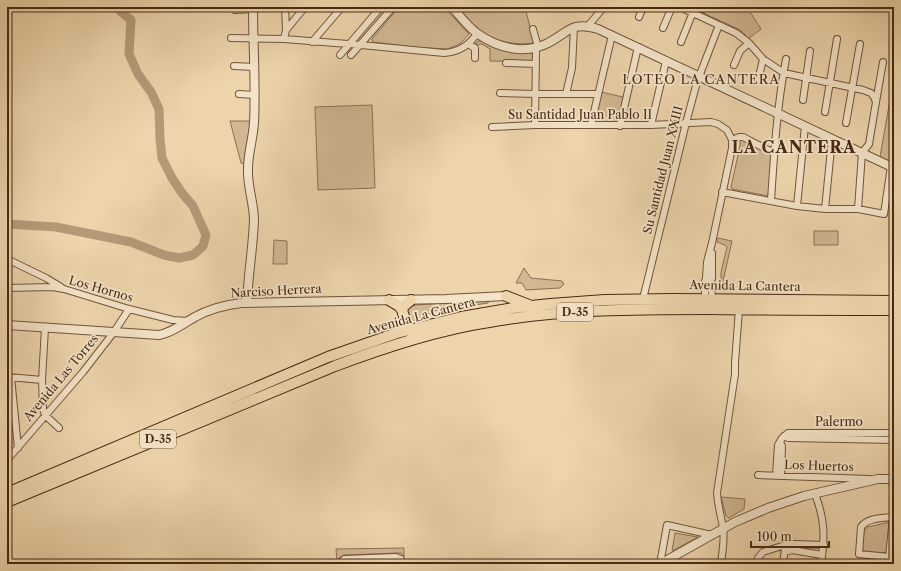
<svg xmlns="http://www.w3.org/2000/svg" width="901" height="571" font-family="'Libre Caslon Text',serif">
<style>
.green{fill:#d1b792;stroke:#8d7054}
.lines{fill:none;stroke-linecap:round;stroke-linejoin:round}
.river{stroke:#b59a78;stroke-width:9}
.minor-casing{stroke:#72543a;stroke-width:8}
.tertiary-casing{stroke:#72543a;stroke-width:10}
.trunk-casing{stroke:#492915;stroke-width:12}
.minor{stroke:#f3e3c8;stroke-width:6}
.tertiary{stroke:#f3e3c8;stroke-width:8}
.trunk{stroke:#edd4ab;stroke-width:10}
.labels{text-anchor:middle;stroke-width:3.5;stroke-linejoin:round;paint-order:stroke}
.shield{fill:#f3e3c8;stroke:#7c614b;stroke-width:1}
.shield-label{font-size:11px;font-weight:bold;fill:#492915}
.street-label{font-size:12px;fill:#492915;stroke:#f3e3c8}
.neighbourhood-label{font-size:13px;letter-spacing:1px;fill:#492915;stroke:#f3e3c8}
.district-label{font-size:16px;font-weight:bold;letter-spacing:1px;fill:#492915;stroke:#f3e3c8}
</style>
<rect width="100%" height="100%" fill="#edd4ab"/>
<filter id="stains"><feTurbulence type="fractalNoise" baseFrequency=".005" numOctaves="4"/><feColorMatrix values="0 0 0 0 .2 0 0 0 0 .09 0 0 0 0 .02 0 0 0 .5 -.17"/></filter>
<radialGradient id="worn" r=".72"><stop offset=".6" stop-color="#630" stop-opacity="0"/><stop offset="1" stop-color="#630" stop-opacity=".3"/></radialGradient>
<!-- green -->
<path class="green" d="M 399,7 L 420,7 L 425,11 L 432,7 L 444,7 L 469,34 L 461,43 L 455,46 L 447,49 L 413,47 L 373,42 L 372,39 Z
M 455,7 L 513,7 L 525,8 L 534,41 L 533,43 C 513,46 490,40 475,27 C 468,21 461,14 455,7 Z
M 698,7 L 747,7 L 761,29 L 748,39 L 744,33 L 738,29 L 697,10 Z
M 479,41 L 534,51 L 533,62 L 490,61 L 490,49 L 482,44 L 474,45 L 477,42 Z
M 894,77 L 894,163 L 880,157 Z
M 601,92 L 623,97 L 619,122 L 595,122 Z
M 372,105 L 375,188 L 318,190 L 315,107 Z
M 230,121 L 251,121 L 244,164 L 241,163 Z
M 740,140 L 744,140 L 772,154 L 768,196 L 732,189 L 731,187 L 740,146 Z
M 814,231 L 838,231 L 838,245 L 814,245 Z
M 718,238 L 732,241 L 722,286 L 721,285 L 721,272 L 727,247 L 725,245 L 717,242 Z
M 274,240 L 287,241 L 287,264 L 273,264 Z
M 524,268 L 531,278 L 562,281 L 564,284 L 560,288 L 526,290 L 522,283 L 516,283 Z
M 489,300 L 488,303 L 455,308 L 437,310 L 409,323 L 405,308 L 416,305 Z
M 721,497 L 745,499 L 744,509 L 729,518 L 726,516 Z
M 890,522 L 887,553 L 862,552 L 864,530 L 868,527 Z
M 675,533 L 698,537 L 672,551 Z
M 404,548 L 404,557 L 401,553 L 397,553 L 344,555 L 339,558 L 337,562 L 336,549 Z"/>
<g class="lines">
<!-- river -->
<path class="river" d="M 7,224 L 56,227 L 131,242 L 164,255 L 179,258 L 193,255 L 203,246 L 206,235 L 193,206 L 182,193 L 172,178 L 162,158 L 160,139 L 159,109 L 151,92 L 138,74 L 129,54 L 131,20 L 120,11 L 118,7"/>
<!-- minor casing -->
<g class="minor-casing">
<path id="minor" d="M 680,7 L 736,33 L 749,43 L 763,59 L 784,73 L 863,90 L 871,93 L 874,97 L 876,102 L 869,144 L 862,153 L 858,209
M 235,10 L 253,9
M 639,17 L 643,7
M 588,26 L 603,8 L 605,7
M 663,28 L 672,7
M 533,29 L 538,47
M 286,30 L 305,7
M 231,38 L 284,39 L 361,45 L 444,53 C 458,52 470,45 477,33
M 284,39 L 286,30 L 285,7
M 312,42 L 342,7
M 681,42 L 695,7
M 469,43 L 471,46 L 475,48 L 475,58
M 340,55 L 381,7
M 351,55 L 393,7
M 506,63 L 536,64
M 734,65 L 740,51 L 749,43
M 234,66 L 255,67
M 758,81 L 763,59
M 500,93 L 536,94 L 598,94
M 239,94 L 254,95
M 566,94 L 572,68 L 574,27
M 803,100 L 810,51
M 876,102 L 883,62
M 825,112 L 837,39
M 846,123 L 860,44
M 535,125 L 536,48
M 591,125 L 612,35
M 651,125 L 666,61
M 620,126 L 638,47
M 492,127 L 535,125 L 651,125 L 711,122 L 718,124 L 727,130 L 732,140 L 732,148 L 712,243 L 707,262 L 706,278
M 732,140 L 739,137 L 743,137 L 774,153
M 722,192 L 797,206 L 825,209 L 858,209 L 884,214 L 891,166
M 771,201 C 774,154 777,106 786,59
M 797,206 L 805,126
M 825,209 L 832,139
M 7,259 L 46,278 L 61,287
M 712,278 L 712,253
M 711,281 L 712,301
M 7,288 L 52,287 L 64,289 L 129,309 L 173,320 L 188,321
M 643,299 L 686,123 L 697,82 L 719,25
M 705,301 L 705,281
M 45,328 L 42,380 L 43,409 L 45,415 L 59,428
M 9,377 L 42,380
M 11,377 L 18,448
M 784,436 L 788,438 L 894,440
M 780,442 L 782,446 L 781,475
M 7,460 L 83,372 L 114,332 L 129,309
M 758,475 L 869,479
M 776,475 L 778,445 L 782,438 L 788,433 L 894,433
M 815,494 C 825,520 825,536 821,564
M 893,517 L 889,557 L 859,554 L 861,527 C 867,518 882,518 893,517 L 894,517
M 785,552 L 792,550 L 822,555
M 342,564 L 342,561 L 344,559 L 396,557 L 401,559 L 402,564
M 660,564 L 667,525 L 712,535
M 721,564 C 722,553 725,540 723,528 C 721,515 718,507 717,493 L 735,374 L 735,363 L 739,309
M 757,564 L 758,558 L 763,552 L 785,545 L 795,544 L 824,545
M 783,564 L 785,548"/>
</g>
<!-- tertiary casing -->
<g class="tertiary-casing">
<path id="tertiary" d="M 452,7 C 460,16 468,27 478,34 C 498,48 525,55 548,43 C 569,32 571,21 598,29 L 894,168
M 247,303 C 248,275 253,248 254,220 C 254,203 247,186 248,169 C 248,153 253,139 254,123 C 256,84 253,46 253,7
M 7,325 L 159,335 C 174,332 182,324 195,317 C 209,309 225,305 241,303 L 446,299 L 506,296
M 660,564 L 735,522 L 768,508 L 804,496 L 878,479 L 894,479"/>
</g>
<!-- trunk casing -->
<g class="trunk-casing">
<path id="trunk" d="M 506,296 L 529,305
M 389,300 L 399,306 L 402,310 L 407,326 L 413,335
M 402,310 L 404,306 L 411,300
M 7,493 L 328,357 L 397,333 L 461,317 L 513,308 L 550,304 L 605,300 L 674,299 L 894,301
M 7,502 L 335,366 C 385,347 436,330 489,322 C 563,309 638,309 712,309 C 773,310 833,310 894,310"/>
</g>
<!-- minor -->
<use href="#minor" class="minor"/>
<!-- tertiary -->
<use href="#tertiary" class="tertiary"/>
<!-- trunk -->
<use href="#trunk" class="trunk"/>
</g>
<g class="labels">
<!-- shield labels -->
<g class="shield">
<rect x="557" y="303" width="36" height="18" rx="3"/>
<rect x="140" y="430" width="36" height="18" rx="3"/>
</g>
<g class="shield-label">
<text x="575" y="316">D-35</text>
<text x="158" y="443">D-35</text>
</g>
<!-- street labels -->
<g class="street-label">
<text x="580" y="119">Su Santidad Juan Pablo II</text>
<text transform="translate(663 170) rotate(-76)" y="4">Su Santidad Juan XXIII</text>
<text transform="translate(745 286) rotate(1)" y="4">Avenida La Cantera</text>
<text transform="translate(101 289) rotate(16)" y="4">Los Hornos</text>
<text transform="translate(276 291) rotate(-3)" y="4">Narciso Herrera</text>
<text transform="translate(421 316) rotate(-15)" y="4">Avenida La Cantera</text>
<text transform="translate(61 378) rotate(-50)" y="4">Avenida Las Torres</text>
<text x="839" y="426">Palermo</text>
<text transform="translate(819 466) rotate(2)" y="4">Los Huertos</text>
</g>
<!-- neighbourhood labels -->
<g class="neighbourhood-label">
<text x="701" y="84">LOTEO LA CANTERA</text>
</g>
<!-- district labels -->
<g class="district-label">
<text x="794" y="153">LA CANTERA</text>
</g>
</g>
<!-- margin -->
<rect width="901" height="571" fill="none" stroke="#edd4ab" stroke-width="24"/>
<rect x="8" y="8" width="885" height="555" fill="none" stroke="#492915" stroke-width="2"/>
<rect x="12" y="12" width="877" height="547" fill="none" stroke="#492915"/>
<!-- scale -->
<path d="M751 541v6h78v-6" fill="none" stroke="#492915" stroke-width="2"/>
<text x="757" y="541" font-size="12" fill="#492915" stroke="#f3e3c8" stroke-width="3" paint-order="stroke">100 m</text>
<rect width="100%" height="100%" filter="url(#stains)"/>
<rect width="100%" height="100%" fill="url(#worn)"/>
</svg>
